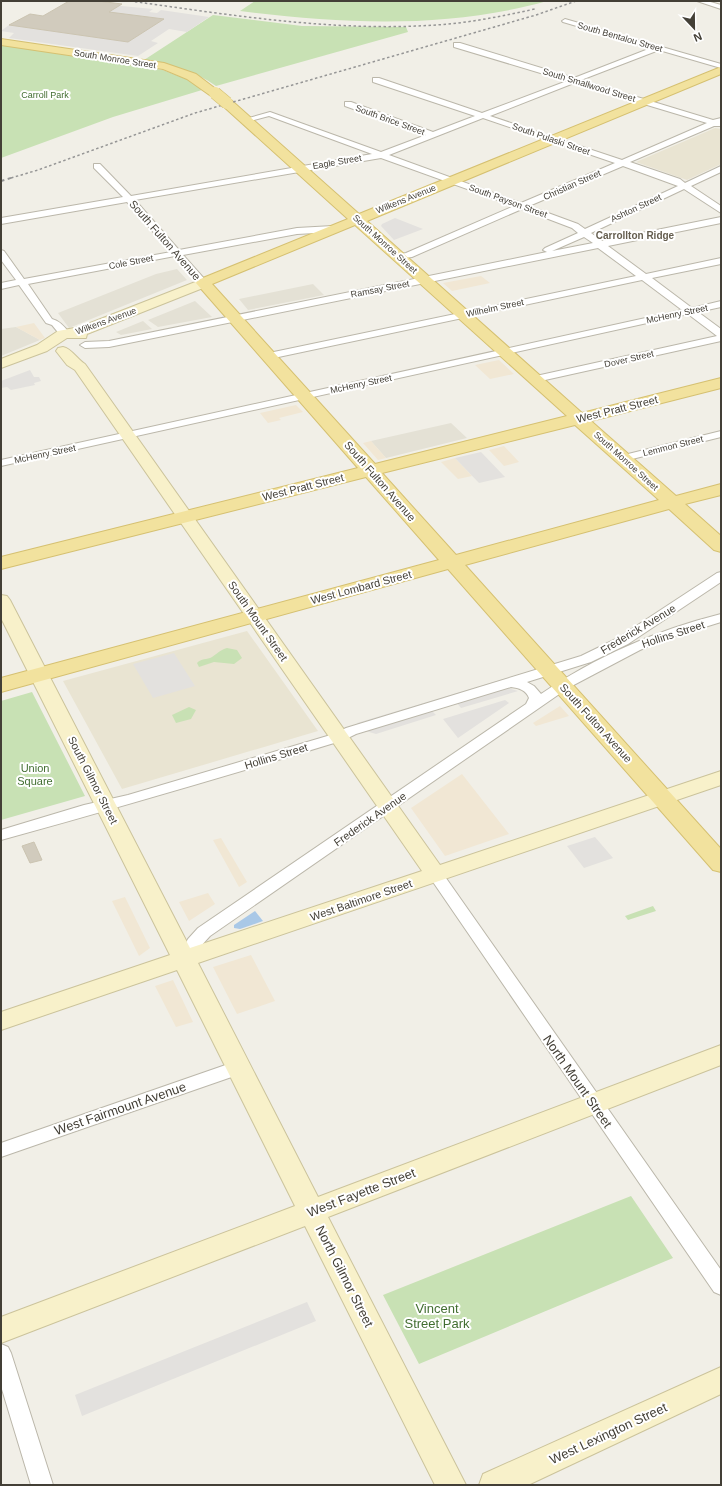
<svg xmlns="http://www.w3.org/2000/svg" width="722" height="1486" font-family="Helvetica,sans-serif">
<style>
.residential{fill:#e4e1d5}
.commercial{fill:#f1e7d4}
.education{fill:#e9e4d2}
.green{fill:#c8e1b4}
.parking{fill:#e3e1de}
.water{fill:#a9c8e7}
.building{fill:#d1cbbd;stroke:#cbc4b1}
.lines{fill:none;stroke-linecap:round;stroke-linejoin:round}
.street-casing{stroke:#bbb7aa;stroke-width:2}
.secondary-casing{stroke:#cbc39b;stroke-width:2}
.primary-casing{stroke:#d5c071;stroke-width:2}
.street{fill:#fff;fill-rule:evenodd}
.secondary{fill:#f8f1ca;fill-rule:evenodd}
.primary{fill:#f2e29e;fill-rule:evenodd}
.rail-far1{stroke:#959595;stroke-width:1.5;stroke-dasharray:2.5 2.5;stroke-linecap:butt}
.rail{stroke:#959595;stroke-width:2;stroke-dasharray:3.5 3.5;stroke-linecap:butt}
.primary-bridge-casing{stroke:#d5c071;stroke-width:13;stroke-linecap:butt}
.primary-bridge{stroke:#f2e29e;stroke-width:12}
.labels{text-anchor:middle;stroke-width:4;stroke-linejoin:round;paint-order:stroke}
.far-street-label{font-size:9px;fill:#433f36;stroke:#fff}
.far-park-label{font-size:9px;fill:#426e31;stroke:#fff}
.far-neighbourhood-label{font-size:10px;font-weight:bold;fill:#655e4f;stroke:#fff}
.street-label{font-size:11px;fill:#433f36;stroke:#fff}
.park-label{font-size:11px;fill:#426e31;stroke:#fff}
.near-street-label{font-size:13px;fill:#433f36;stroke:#fff}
.near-park-label{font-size:13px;fill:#426e31;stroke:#fff}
</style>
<rect width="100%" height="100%" fill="#f1efe7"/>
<!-- residential -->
<path class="residential" d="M 177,269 L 187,280 L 69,328 L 58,313 L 156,274 Z
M 313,284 L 324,295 L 248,310 L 239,299 Z
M 195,301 L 212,317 L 158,327 L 148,320 Z
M 143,321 L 152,329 L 121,335 L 116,332 Z
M 16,327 L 40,340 L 1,356 L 1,329 Z
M 451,423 L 467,438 L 386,458 L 371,441 Z"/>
<!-- commercial -->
<path class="commercial" d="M 481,276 L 490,283 L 452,291 L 443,283 Z
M 34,323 L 45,338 L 40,340 L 16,327 Z
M 499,360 L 514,374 L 490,379 L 475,365 Z
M 296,405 L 303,412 L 279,418 L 281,420 L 268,423 L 260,413 Z
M 371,441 L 386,458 L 378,460 L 363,443 Z
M 504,446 L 519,462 L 504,466 L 489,450 Z
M 455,458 L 472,476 L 458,479 L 441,462 Z
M 560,706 L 569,716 L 536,726 L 533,723 Z
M 462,774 L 509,834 L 445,856 L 411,808 Z
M 221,838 L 247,882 L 239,887 L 213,840 Z
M 208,893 L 215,904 L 189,921 L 179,902 Z
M 125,897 L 150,948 L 139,956 L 112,901 Z
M 251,955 L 275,1001 L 237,1014 L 213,967 Z
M 173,980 L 193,1022 L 176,1027 L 155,986 Z"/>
<!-- education -->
<path class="education" d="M 715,128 L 721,129 L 721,164 L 687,180 L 636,162 Z
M 247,631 L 318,731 L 122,789 L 63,681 Z"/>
<!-- green -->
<path class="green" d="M 255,1 L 547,1 C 448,29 342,24 240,11 Z
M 213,15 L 302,26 L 406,27 L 408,32 L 216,86 C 194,70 171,65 144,60 Z
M 1,45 L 163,70 L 191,81 L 202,90 L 113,117 L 1,158 Z
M 227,648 L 237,650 L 242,658 L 234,664 L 214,662 L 199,667 L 197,663 C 201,658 207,660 212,657 C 218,653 220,650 227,648 Z
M 32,692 L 85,796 L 1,820 L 1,701 Z
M 189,707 L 196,710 L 191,719 L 176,723 L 172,715 Z
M 653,906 L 656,911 L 628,920 L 625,916 Z
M 631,1196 L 673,1258 L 419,1364 L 383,1295 Z"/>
<!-- parking -->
<path class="parking" d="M 90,3 L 153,9 L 149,12 L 157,13 L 161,10 L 209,17 L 187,32 L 169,29 L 151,41 L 158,43 L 138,56 L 9,38 L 14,33 L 1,31 L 9,25 L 128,42 L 163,19 L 132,15 L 103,17 Z
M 395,218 L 423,229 L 394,240 L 381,226 L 382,224 Z
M 30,370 L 34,377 L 39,377 L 41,381 L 34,383 L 35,385 L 11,390 L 7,387 L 1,388 L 1,381 Z
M 481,452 L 505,477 L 479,483 L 455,458 Z
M 174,653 L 195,686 L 153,698 L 133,664 Z
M 527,672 L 529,675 L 359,726 L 357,723 Z
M 505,687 L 518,691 L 461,708 L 456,702 Z
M 505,700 L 509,703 L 458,738 L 443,719 Z
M 431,710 L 436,715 L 376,734 L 362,730 Z
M 595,837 L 613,858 L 584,868 L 567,846 Z
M 307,1302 L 316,1321 L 82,1416 L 75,1395 Z"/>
<!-- water -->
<path class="water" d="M 255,911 L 263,921 L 240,929 L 234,928 L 234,925 Z"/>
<!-- building -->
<path class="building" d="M 69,1 L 98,1 L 122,4 L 109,12 L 164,19 L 128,42 L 9,25 L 30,14 L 43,16 Z
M 34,842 L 42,860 L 30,863 L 22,846 Z"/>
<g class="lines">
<!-- street casing -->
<g class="street-casing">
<path id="street" d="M 697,1 L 707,1 L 721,5 L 721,9 Z
M 565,19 L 721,64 L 721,68 L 659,50 L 581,80 L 713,120 L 721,118 L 720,126 L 714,126 L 630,162 L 680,179 L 685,183 L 721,166 L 721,172 L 691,186 L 721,206 L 721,213 L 684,189 L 591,233 L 602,241 L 721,217 L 721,223 L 608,246 L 646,274 L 721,258 L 721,264 L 652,278 L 692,308 L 721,301 L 721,307 L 698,312 L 721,329 L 721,341 L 536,382 L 531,379 L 536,376 L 717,336 L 688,314 L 1,466 L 1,460 L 682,310 L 642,280 L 269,359 L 264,356 L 269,353 L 636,276 L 598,248 L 109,347 L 85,348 L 80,345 L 85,342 L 109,341 L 547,252 L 543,250 L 545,248 L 578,233 L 572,228 L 522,209 L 412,257 L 397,259 L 397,255 L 406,253 L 514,206 L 381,158 L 135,200 L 179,250 L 297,228 L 333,226 L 337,229 L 333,232 L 297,234 L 183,255 L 208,283 L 203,286 L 200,285 L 175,256 L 28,284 L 52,319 C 60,321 65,327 70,334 L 69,336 L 61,336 L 52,325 L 46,323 L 19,285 L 1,289 L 1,283 L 16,280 L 1,260 L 1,250 L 4,251 L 24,279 L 171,252 L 127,202 L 1,224 L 1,218 L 123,197 L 94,168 L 94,164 L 100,164 L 131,196 L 372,154 L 269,116 L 246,122 L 242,120 L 270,112 L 381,152 L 426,135 L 345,106 L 345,102 L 351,102 L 433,132 L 475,116 L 373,82 L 373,78 L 379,78 L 482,113 L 567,81 L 454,47 L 454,43 L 460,43 L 574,78 L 651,48 L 563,22 L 562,21 ZM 574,83 L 707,123 L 622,160 L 490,116 ZM 483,118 L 615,163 L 521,203 L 389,155 ZM 623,166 L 678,186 L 585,229 L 578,224 L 529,206 ZM 584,237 L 593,243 L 552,251 Z
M 721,431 L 721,437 L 624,461 L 618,458 L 620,456 Z
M 721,572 L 721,582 L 628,644 L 591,662 L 527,682 L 534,686 L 541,694 C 595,657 657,630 721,614 L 721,622 L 663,640 L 640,650 L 568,688 L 210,936 L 200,947 L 191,963 L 185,965 L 179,963 L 177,959 L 188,939 L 198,928 L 526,704 L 529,698 C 526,690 519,688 511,687 L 356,734 L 344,740 C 230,775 116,808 1,840 L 1,830 L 84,805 L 128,795 L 334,734 L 346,728 L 581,656 L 618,638 L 717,573 Z
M 436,870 L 441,871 L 721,1270 L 721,1295 L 714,1292 L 431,879 L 428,875 L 431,871 Z
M 240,1060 L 246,1062 L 249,1067 L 246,1072 L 1,1157 L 1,1143 Z
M 1,1344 L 8,1347 L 11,1353 L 53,1485 L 31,1485 L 1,1386 Z"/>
</g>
<!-- secondary casing -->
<g class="secondary-casing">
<path id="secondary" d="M 203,279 L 208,280 L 210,283 L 208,286 L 87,334 L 86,338 L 67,338 L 47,351 L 1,368 L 1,359 L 37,345 L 58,331 L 80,327 Z
M 63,347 C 72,349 77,359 85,364 L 440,865 L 721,771 L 721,785 L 198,963 L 318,1197 L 721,1045 L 721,1065 L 328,1217 L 466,1485 L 435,1485 L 305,1226 L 1,1343 L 1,1317 L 295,1206 L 177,970 L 1,1030 L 1,1012 L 170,955 L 1,618 L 1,595 L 7,596 L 10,600 L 190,948 L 422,871 L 75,370 L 67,365 L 56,351 L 58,348 Z
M 721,1367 L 721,1394 L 528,1485 L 479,1485 L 483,1474 Z"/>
</g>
<!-- primary casing -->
<g class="primary-casing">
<path id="primary" d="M 1,39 L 164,63 L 196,74 L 221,93 L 219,96 L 211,96 L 187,79 L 163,69 L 1,45 Z
M 721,67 L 721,74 L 367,221 L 582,413 L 721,378 L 721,388 L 591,421 L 676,496 L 721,484 L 721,495 L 685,504 L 721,536 L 721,552 L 714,550 L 669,509 L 465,565 L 721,849 L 721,872 L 713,870 L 448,569 L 1,692 L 1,678 L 439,560 L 366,477 L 1,569 L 1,557 L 358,468 L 196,283 L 198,280 L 348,219 L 223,106 L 221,103 L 223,100 L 231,100 L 359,214 ZM 355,225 L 567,416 L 375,464 L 212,284 ZM 575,425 L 659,500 L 456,555 L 382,473 Z"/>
</g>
<!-- street -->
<use href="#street" class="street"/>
<!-- secondary -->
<use href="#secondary" class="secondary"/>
<!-- primary -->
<use href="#primary" class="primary"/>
<!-- rail-far1 -->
<path class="rail-far1" d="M 130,1 C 231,15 334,32 436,25 C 470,23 502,16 535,9
M 11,178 L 38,170 L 195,113 L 536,15 L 576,1"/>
<!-- rail -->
<path class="rail" d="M 1,181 L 14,177"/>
<!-- primary-bridge casing -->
<g class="primary-bridge-casing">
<path id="primary-bridge" d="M 215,93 L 227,103"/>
</g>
<!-- primary-bridge -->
<use href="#primary-bridge" class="primary-bridge"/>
</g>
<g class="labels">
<!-- far-street labels -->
<g class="far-street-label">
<text transform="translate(620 37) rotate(16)" y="3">South Bentalou Street</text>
<text transform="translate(115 59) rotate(9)" y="3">South Monroe Street</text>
<text transform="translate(589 85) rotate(17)" y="3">South Smallwood Street</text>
<text transform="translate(390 120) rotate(20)" y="3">South Brice Street</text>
<text transform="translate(551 139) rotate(19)" y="3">South Pulaski Street</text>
<text transform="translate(337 162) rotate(-10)" y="3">Eagle Street</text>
<text transform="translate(572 185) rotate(-24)" y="3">Christian Street</text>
<text transform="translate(406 199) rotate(-22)" y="3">Wilkens Avenue</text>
<text transform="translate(508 201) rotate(20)" y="3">South Payson Street</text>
<text transform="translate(636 208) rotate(-25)" y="3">Ashton Street</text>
<text transform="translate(385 244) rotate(42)" y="3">South Monroe Street</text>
<text transform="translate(131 262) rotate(-11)" y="3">Cole Street</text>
<text transform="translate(380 289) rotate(-11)" y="3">Ramsay Street</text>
<text transform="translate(495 308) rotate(-12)" y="3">Wilhelm Street</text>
<text transform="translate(677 314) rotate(-12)" y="3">McHenry Street</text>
<text transform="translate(106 321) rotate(-20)" y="3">Wilkens Avenue</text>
<text transform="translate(629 359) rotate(-13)" y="3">Dover Street</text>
<text transform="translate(361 384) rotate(-12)" y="3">McHenry Street</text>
<text transform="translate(673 446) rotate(-14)" y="3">Lemmon Street</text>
<text transform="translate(45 454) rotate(-12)" y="3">McHenry Street</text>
<text transform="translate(626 461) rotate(42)" y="3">South Monroe Street</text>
</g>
<!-- far-park labels -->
<g class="far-park-label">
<text x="45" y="98">Carroll Park</text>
</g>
<!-- far-neighbourhood labels -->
<g class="far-neighbourhood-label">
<text x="635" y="239">Carrollton Ridge</text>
</g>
<!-- street labels -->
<g class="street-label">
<text transform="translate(165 240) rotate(49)" y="4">South Fulton Avenue</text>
<text transform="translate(617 409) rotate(-14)" y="4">West Pratt Street</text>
<text transform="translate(380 481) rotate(49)" y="4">South Fulton Avenue</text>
<text transform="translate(303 487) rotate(-14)" y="4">West Pratt Street</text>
<text transform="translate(361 587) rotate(-15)" y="4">West Lombard Street</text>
<text transform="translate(258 621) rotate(55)" y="4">South Mount Street</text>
<text transform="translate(638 629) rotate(-31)" y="4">Frederick Avenue</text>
<text transform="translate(673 634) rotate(-18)" y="4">Hollins Street</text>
<text transform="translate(596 723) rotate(48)" y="4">South Fulton Avenue</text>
<text transform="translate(276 756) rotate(-17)" y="4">Hollins Street</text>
<text transform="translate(93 780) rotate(63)" y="4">South Gilmor Street</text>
<text transform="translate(370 819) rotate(-35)" y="4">Frederick Avenue</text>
<text transform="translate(361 900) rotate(-19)" y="4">West Baltimore Street</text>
</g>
<!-- park labels -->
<g class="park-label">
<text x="35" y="772">Union<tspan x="35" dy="13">Square</tspan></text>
</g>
<!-- near-street labels -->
<g class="near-street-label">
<text transform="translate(578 1081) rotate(55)" y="5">North Mount Street</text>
<text transform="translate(120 1108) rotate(-19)" y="5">West Fairmount Avenue</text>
<text transform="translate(361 1192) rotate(-21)" y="5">West Fayette Street</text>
<text transform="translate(345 1276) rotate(63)" y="5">North Gilmor Street</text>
<text transform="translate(608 1433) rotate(-25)" y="5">West Lexington Street</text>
</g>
<!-- near-park labels -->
<g class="near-park-label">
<text x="437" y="1313">Vincent<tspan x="437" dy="15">Street Park</tspan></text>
</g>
</g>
<!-- border -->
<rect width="722" height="1486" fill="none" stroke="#433f36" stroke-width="4"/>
<!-- north arrow -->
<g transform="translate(694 28) rotate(158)" stroke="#ffffff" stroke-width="3" paint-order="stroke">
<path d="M0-3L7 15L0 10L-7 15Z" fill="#433f36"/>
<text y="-6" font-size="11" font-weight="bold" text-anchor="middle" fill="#433f36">N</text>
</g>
</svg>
